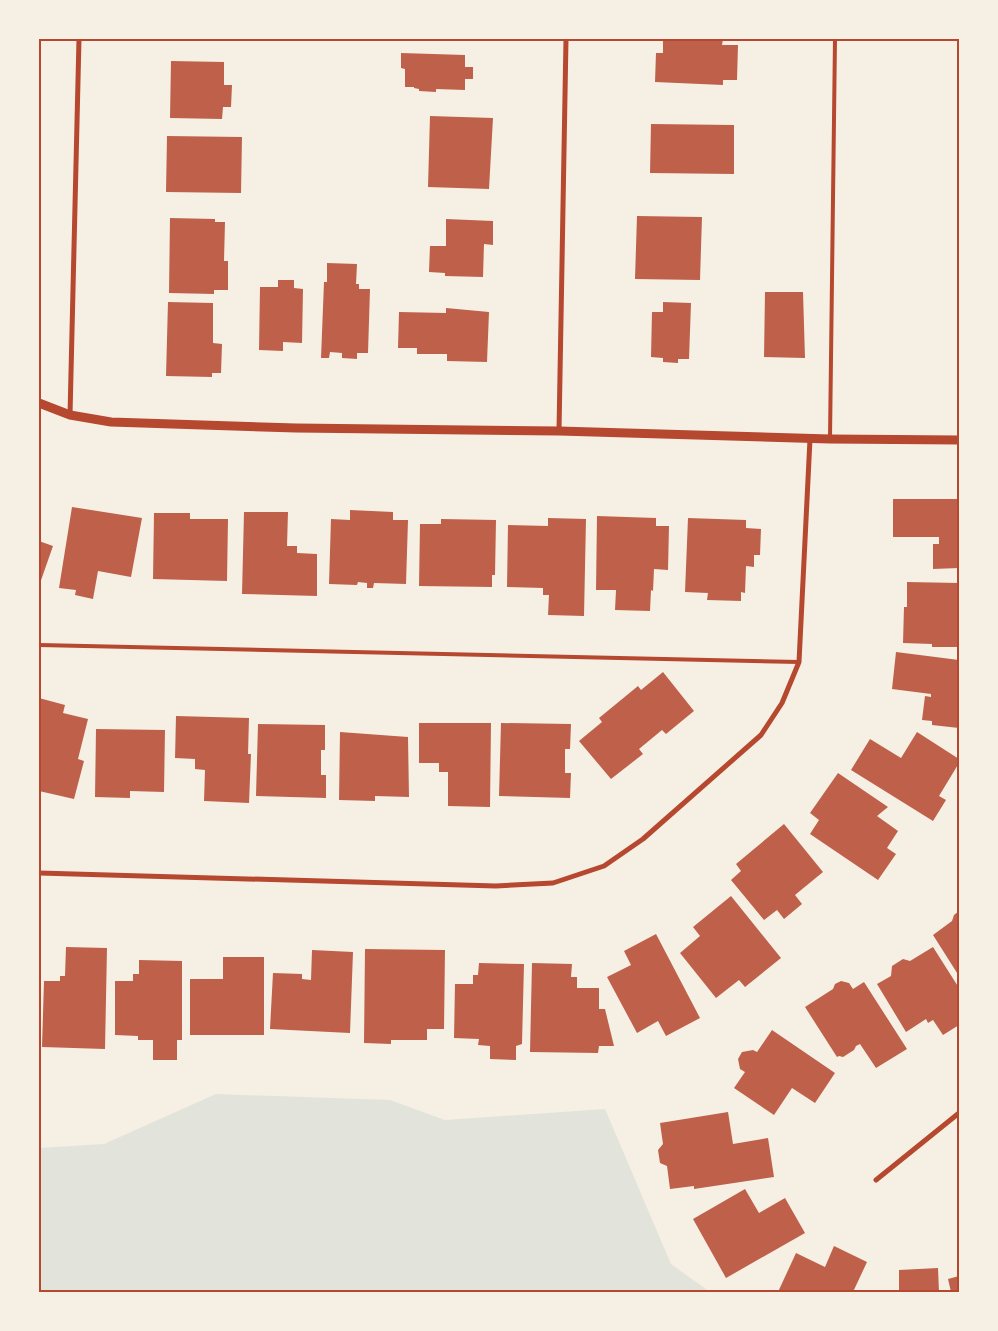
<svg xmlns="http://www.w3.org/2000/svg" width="998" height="1331" font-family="'Playfair Display',serif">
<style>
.green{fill:#e2e4dc}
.building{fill:#bf614a}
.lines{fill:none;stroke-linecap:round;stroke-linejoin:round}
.service{stroke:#b5482f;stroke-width:4}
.minor{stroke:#b5482f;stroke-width:5}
.tertiary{stroke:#b5482f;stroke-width:9}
.neatline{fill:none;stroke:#b5482f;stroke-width:2}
</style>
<rect width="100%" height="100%" fill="#f6efe4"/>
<!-- green -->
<path class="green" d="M 216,1094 L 390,1100 L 445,1120 L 605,1109 L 671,1264 L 710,1292 L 39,1292 L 39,1148 L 104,1144 Z"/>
<!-- building -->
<path class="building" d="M 663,39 L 723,39 L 722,45 L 738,45 L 737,80 L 723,80 L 723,85 L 655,82 L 656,53 L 663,53 Z
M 401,53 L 465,55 L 465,67 L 473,67 L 473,79 L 465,79 L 465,90 L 436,89 L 436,92 L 419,91 L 419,89 L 414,88 L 414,87 L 405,87 L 405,69 L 401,68 Z
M 171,61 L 224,62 L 224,85 L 232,85 L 231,107 L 223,107 L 222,119 L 170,118 Z
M 430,116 L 493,118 L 489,189 L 428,187 Z
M 651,124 L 734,125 L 734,174 L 650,173 Z
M 167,136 L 242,137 L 241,193 L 166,192 Z
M 637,216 L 702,217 L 700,280 L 635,279 Z
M 170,218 L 215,219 L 215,222 L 225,222 L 224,261 L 228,261 L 228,290 L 214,290 L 214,294 L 169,293 Z
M 446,219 L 493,221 L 493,245 L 484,244 L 483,277 L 445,276 L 445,273 L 429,272 L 430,246 L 446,246 Z
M 327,263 L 357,264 L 356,284 L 359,284 L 359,289 L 370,289 L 368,353 L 357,353 L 357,359 L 342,358 L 342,353 L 330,352 L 329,358 L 321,358 L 324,282 L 327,282 Z
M 278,280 L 294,280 L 294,288 L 303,289 L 302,343 L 283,342 L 283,351 L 259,350 L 260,287 L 278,287 Z
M 765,292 L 803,292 L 805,358 L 764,357 Z
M 168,302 L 213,303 L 213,343 L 222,344 L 221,373 L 212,373 L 212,377 L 166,376 Z
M 663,302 L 691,303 L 689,359 L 678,359 L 678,363 L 663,362 L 663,358 L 651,357 L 652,312 L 663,312 Z
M 446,308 L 489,312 L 487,362 L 447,361 L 447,354 L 417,354 L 417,348 L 398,348 L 399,312 L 446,313 Z
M 893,499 L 959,499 L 959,568 L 933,569 L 933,544 L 939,544 L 939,537 L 893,537 Z
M 72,507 L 142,518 L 131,577 L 98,571 L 93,599 L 75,595 L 76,590 L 59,588 Z
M 350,510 L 393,512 L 393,520 L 408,520 L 406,584 L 374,583 L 373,588 L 367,588 L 367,583 L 358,582 L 357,585 L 329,584 L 331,519 L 350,520 Z
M 244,512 L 288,512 L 287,546 L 297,546 L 297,553 L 317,554 L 317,596 L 242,594 Z
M 154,513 L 190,513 L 190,519 L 228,519 L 227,581 L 153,579 Z
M 597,516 L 656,518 L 656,526 L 669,526 L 668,570 L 654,569 L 653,591 L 651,590 L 650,611 L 615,610 L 616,590 L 596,590 Z
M 548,518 L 586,519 L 584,616 L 548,615 L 549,595 L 543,595 L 543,588 L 507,587 L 508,525 L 548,526 Z
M 688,518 L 746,520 L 746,528 L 761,529 L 760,555 L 754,555 L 754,567 L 746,566 L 745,593 L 741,592 L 741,601 L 707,600 L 708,593 L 685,592 Z
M 441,519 L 496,520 L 495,575 L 492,575 L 492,587 L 419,586 L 420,524 L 441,524 Z
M 39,541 L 53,546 L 39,586 Z
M 907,582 L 959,583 L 959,647 L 932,647 L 932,644 L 903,643 L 904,607 L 907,607 Z
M 896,652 L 959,660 L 959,728 L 932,725 L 932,721 L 922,720 L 925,696 L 931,697 L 931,694 L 892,689 Z
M 663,672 L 694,711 L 666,734 L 662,730 L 639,749 L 643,754 L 611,779 L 579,741 L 602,722 L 599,718 L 638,686 L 641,690 Z
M 39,698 L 65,705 L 63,713 L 88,719 L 78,759 L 84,761 L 74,799 L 39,791 Z
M 176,716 L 249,718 L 248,754 L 251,754 L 249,803 L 204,801 L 205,770 L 195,769 L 195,759 L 175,758 Z
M 419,723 L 491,723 L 490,807 L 448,806 L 448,772 L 439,772 L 439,763 L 419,763 Z
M 501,723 L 571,724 L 570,749 L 565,749 L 565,773 L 571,773 L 570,798 L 499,796 Z
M 258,724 L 325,725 L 325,750 L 321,750 L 321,775 L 326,775 L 326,798 L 256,796 Z
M 96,729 L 165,730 L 164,792 L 130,791 L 130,798 L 95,797 Z
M 340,732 L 408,737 L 409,797 L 375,796 L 375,801 L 339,800 Z
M 917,732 L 959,759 L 959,763 L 939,796 L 946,800 L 933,821 L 851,770 L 870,739 L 901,758 Z
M 838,773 L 888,807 L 877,816 L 898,831 L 887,848 L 896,854 L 878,880 L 810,834 L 819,820 L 810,813 Z
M 784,824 L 823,872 L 795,895 L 802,904 L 784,919 L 777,910 L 764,920 L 731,880 L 741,871 L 736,864 Z
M 731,896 L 781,958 L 745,987 L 739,980 L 716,998 L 680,953 L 700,936 L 693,927 Z
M 959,911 L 959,976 L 933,935 L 952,921 L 954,915 Z
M 656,934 L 700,1018 L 666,1036 L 658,1021 L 637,1033 L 607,977 L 631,965 L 624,951 Z
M 66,947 L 107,948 L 105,1049 L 42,1047 L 44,981 L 60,981 L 60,976 L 65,976 Z
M 933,947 L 959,988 L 959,1025 L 943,1035 L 933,1020 L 928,1023 L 926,1019 L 906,1032 L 877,984 L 891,976 L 892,966 L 903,959 L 910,961 Z
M 365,949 L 445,950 L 444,1029 L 427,1029 L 427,1040 L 391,1040 L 391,1044 L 364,1043 Z
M 312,950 L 353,952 L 350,1033 L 270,1029 L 273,973 L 302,974 L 302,979 L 311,980 Z
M 223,957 L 264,957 L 264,1035 L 190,1035 L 190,979 L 223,979 Z
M 139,960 L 182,961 L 182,1040 L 177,1040 L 177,1060 L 153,1060 L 153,1040 L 138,1040 L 138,1036 L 115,1035 L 115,981 L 133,981 L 133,974 L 139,974 Z
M 479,963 L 524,964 L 522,1044 L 516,1046 L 516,1060 L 490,1059 L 490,1046 L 478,1045 L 479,1039 L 454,1038 L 455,984 L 473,984 L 473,975 L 478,975 Z
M 532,963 L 572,964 L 571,977 L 577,977 L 577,988 L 599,988 L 599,1009 L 605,1009 L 614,1046 L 599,1046 L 598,1053 L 530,1052 Z
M 841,981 L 849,983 L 853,989 L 864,982 L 907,1049 L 876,1068 L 860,1044 L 856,1046 L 854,1050 L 843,1057 L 839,1056 L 837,1057 L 805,1007 L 833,989 L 835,984 Z
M 772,1030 L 835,1073 L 815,1103 L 792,1088 L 774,1115 L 734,1088 L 745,1072 L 740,1069 L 738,1059 L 742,1052 L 753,1050 L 757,1052 Z
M 728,1112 L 733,1144 L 768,1138 L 774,1177 L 694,1189 L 694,1186 L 670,1189 L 667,1166 L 660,1163 L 658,1150 L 663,1144 L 660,1123 Z
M 745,1189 L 759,1213 L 785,1198 L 805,1233 L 726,1278 L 693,1219 Z
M 834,1246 L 867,1262 L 853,1292 L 778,1292 L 796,1253 L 825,1267 Z
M 938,1268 L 939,1292 L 887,1292 L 887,1291 L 899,1290 L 899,1270 Z
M 959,1276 L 959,1292 L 951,1292 L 948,1279 Z"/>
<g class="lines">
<!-- service -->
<path class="service" d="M 830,439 L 835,39
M 39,645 L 799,662"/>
<!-- minor -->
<path class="minor" d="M 70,415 L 79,39
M 559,431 L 566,39
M 39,873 L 496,886 L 553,883 L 604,866 L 643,839 L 761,735 L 782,703 L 799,662 L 810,439
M 876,1180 L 959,1113"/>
<!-- tertiary -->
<path class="tertiary" d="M 39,403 L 70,415 L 111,422 L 296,428 L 559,431 L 830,439 L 959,440"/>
</g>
<!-- border -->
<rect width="998" height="1331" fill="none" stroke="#f6efe4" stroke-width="80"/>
<rect x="40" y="40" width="918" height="1251" class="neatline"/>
</svg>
